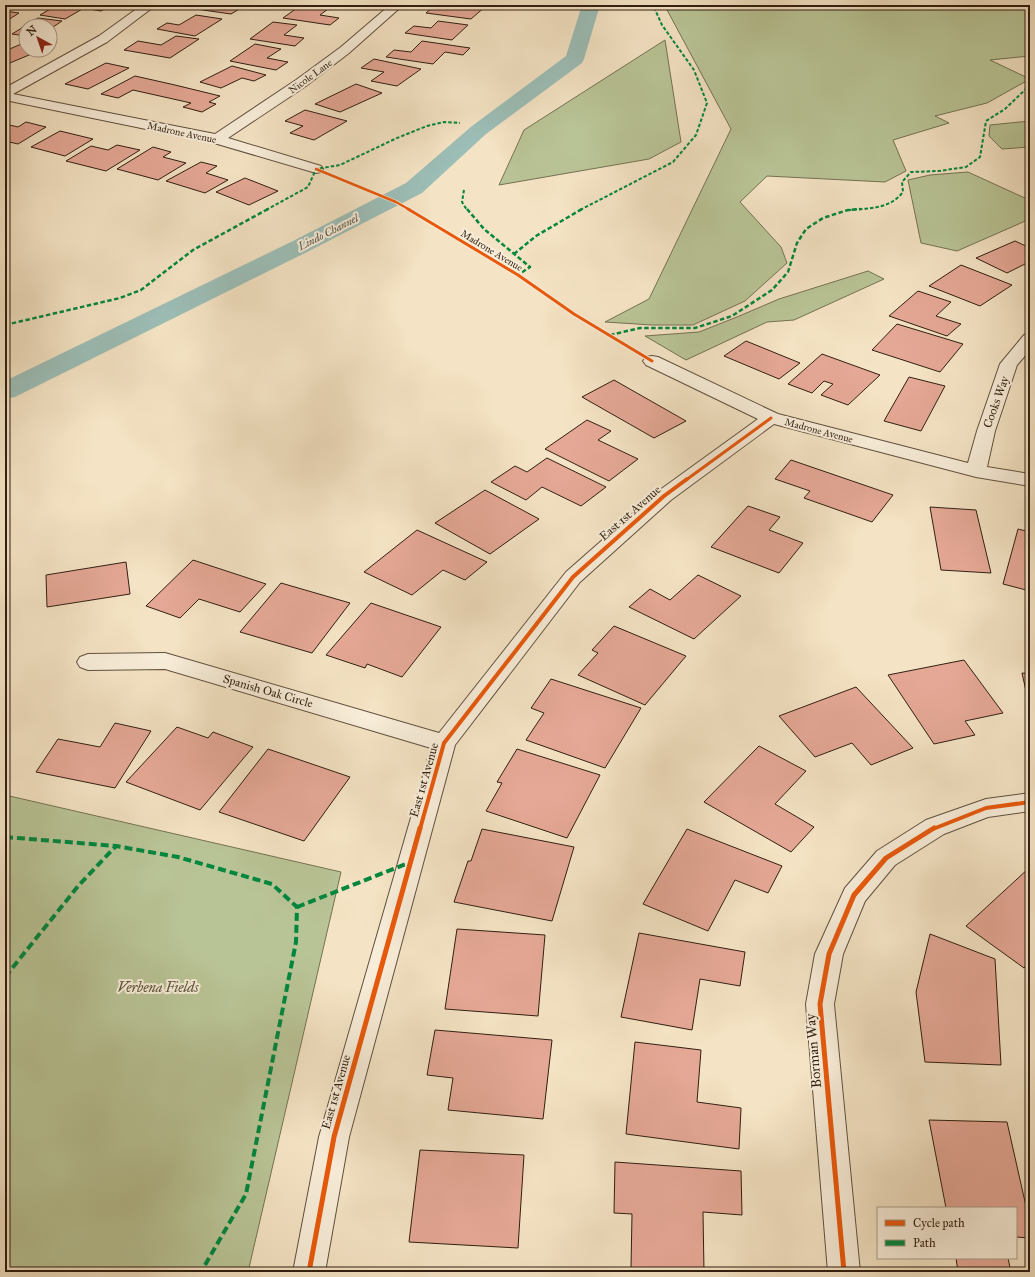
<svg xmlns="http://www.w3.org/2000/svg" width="1035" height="1277" font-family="'IM FELL Great Primer',serif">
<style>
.green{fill:#b9c496;stroke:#747253}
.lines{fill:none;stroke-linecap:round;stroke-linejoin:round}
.canal{fill:#9cbeb7;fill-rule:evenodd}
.building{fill:#e5a896;stroke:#301f10}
.minor-casing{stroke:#61503d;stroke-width:2}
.minor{fill:#f8edd9;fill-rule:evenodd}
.quiet-far2{stroke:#00873e;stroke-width:2;stroke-dasharray:3.5 2;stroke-linecap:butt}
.quiet-far1{stroke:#00873e;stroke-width:2.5;stroke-dasharray:4.5 2.5;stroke-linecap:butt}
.quiet{stroke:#00873e;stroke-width:4;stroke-dasharray:8 4;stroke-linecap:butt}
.cycleway-far3-casing{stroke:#f8edd9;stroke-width:4}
.cycleway-far2-casing{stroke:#f8edd9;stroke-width:5}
.cycleway-far1-casing{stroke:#f8edd9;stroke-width:6}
.cycleway-casing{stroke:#f8edd9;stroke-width:8}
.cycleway-far3{stroke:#e8590c;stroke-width:2.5}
.cycleway-far2{stroke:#e8590c;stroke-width:3}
.cycleway-far1{stroke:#e8590c;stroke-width:4}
.cycleway{stroke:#e8590c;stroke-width:5}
.labels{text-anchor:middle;stroke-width:4;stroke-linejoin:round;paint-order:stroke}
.far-street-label{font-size:10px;fill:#301f10;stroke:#f8edd9}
.far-water-label{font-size:11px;font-style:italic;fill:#504f42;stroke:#f8edd9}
.street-label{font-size:12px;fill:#301f10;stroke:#f8edd9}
.near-park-label{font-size:14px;font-style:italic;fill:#595138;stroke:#f8edd9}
.near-street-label{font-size:14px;fill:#301f10;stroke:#f8edd9}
</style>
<rect width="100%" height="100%" fill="#f4e3c4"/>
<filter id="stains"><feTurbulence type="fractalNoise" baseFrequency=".005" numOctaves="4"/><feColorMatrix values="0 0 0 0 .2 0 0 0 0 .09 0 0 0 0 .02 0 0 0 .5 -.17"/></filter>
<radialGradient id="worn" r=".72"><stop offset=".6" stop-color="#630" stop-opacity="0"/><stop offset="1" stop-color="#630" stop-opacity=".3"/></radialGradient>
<!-- green -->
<path class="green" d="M 701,5 L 1030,5 L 1030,56 L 990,60 L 1030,79 L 987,103 L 935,116 L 949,123 L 893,140 L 906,171 L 885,182 L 767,176 L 740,202 L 781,247 L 787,263 L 745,301 L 693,325 L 652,325 L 605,322 L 649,299 L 731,129 L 666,8 Z
M 665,40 L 681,142 L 649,159 L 499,185 L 524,130 Z
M 1030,121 L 1030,147 L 1002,149 L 989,136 L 990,125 Z
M 968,172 L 1027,199 L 1030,198 L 1030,219 L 957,251 L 921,243 L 908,180 L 930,175 Z
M 868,271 L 884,279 L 794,320 L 767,322 L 686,360 L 645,336 L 699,332 L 737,317 L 779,299 Z
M 5,795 L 341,872 L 248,1272 L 5,1272 Z"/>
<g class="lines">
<!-- canal -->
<path class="canal" d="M 582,5 L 600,5 L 584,59 L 582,63 L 486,134 L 422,193 L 309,251 L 15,397 L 5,399 L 5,381 L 293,241 L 406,183 L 472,126 L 566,56 Z"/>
</g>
<!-- building -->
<path class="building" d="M 57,5 L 106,5 L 110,6 L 101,11 L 84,8 L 65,19 L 40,15 Z
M 194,5 L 246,5 L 231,14 L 189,8 Z
M 301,5 L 332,6 L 320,15 L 339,18 L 330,25 L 283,18 Z
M 457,5 L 487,5 L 471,19 L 426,13 L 433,7 L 453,9 Z
M 5,11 L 19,13 L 5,22 Z
M 196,15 L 222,19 L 195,36 L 157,29 L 167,23 L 179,25 Z
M 38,18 L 62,21 L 50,29 L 50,26 L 26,26 L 26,36 L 12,34 Z
M 438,21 L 468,25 L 452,40 L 405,33 L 414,26 L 431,28 Z
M 273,22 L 297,25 L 284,35 L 304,38 L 295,46 L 250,39 Z
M 176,36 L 199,39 L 170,58 L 124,50 L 138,41 L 161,45 Z
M 422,41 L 470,48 L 463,55 L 445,52 L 433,64 L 386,57 L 394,50 L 411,52 Z
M 26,42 L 26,50 L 41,50 L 5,65 L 5,51 Z
M 255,44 L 281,49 L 267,58 L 288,62 L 276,70 L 230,61 Z
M 374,59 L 421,69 L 397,86 L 371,81 L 384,72 L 361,68 Z
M 106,63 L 129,68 L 88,89 L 65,84 Z
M 232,66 L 266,75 L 254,81 L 242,78 L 221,88 L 200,82 Z
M 135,76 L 175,85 L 220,96 L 209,102 L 216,104 L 202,112 L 183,107 L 191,103 L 133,90 L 118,98 L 101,94 Z
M 356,84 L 382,93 L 340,112 L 315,104 Z
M 305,110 L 347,121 L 314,140 L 290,133 L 303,126 L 285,121 Z
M 26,122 L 46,127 L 18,144 L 5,141 L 5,124 L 18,127 Z
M 60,131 L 93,139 L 65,156 L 31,147 Z
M 117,145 L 140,150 L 106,171 L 66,161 L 91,146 L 108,150 Z
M 153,147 L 171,152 L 163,157 L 186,163 L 158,180 L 117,169 Z
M 201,162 L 217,166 L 206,173 L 228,180 L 205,193 L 166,181 Z
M 245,178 L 278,191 L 249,205 L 216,192 Z
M 1015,241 L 1030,248 L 1030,265 L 1027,263 L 1007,273 L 976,258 Z
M 961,265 L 1012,285 L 980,306 L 929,286 Z
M 918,291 L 951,302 L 936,316 L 961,324 L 947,336 L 889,316 Z
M 897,324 L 963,344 L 940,372 L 872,350 Z
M 746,341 L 800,363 L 779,379 L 724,356 Z
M 822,354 L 880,375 L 848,405 L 821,395 L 833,384 L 824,381 L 812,393 L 788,384 Z
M 909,377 L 945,386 L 921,431 L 884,421 Z
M 614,380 L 686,421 L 654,438 L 582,397 Z
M 587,420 L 611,431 L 598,440 L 638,459 L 609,481 L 545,449 Z
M 547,458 L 606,487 L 581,506 L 542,487 L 526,500 L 491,482 L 515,466 L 527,472 Z
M 791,460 L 893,495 L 872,522 L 804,498 L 810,491 L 775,479 Z
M 485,490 L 539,519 L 490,554 L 435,523 Z
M 748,506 L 780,517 L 769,530 L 803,543 L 779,573 L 711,547 Z
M 930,507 L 976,510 L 991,573 L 941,570 Z
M 1018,529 L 1030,532 L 1030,591 L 1003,584 Z
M 417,530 L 487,562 L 465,580 L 443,570 L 412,595 L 364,572 Z
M 193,560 L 266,584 L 240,612 L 199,599 L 180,618 L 146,606 Z
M 126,562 L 130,594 L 47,607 L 46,575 Z
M 698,575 L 741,596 L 694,639 L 629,607 L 650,589 L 670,600 Z
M 281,583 L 350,603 L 312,653 L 240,632 Z
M 371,603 L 441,627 L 402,677 L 367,664 L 365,668 L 326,655 Z
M 614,626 L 686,656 L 645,705 L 578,675 L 598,653 L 592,650 Z
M 964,660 L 1003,713 L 965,721 L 975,735 L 934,744 L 888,675 Z
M 1022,673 L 1030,674 L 1030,709 Z
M 551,679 L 641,708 L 605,768 L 526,740 L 544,713 L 531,708 Z
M 856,687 L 913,748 L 871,765 L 852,743 L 815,757 L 779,716 Z
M 115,723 L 151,731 L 115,788 L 36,772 L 58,739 L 100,747 Z
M 177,727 L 208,738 L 213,732 L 253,747 L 200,810 L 126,782 Z
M 759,746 L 806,771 L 775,804 L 814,827 L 791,852 L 704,802 Z
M 268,749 L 350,777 L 304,841 L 219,812 Z
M 517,749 L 600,775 L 567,838 L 486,811 L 502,783 L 497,782 Z
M 482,829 L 574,847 L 552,921 L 454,902 L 468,861 L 471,861 Z
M 687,829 L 782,866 L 768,893 L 735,880 L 708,931 L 643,904 Z
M 1029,868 L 1030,961 L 1024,968 L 966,926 Z
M 457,929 L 545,935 L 538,1016 L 445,1009 Z
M 639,933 L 745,952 L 740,986 L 700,979 L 692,1030 L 621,1017 Z
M 930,934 L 995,959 L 1001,1065 L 925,1062 L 916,992 Z
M 435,1030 L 552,1040 L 543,1119 L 448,1110 L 453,1078 L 427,1075 Z
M 635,1042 L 701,1050 L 697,1102 L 741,1108 L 739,1149 L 626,1134 Z
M 929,1120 L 1007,1122 L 1030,1224 L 1030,1238 L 1016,1237 L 1016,1208 L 946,1208 Z
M 420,1150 L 524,1155 L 518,1248 L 409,1242 Z
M 615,1162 L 741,1171 L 742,1215 L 703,1212 L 704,1272 L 631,1268 L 632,1214 L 614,1213 Z
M 956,1258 L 1008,1258 L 1011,1272 L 958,1272 Z"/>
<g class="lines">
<!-- minor casing -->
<g class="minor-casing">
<path id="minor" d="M 142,5 L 156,5 L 107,42 L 13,94 L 215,134 L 296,80 L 341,47 L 390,5 L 403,5 L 349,53 L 306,86 L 228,138 L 321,166 L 323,169 L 321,172 L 316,173 L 214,143 L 5,100 L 5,88 L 99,36 Z
M 1030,334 L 1030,350 L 1017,365 L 995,431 L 987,467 L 1030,474 L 1030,486 L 976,477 L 774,424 L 671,500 L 580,582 L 455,745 L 349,1137 L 325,1272 L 293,1272 L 319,1137 L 431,748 L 165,669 L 88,670 L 80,667 L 77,662 L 80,657 L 88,654 L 165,653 L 439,733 L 566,572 L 657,492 L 758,419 L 646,365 L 643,361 L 646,357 L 652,356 L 658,357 L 778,414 L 968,463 L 977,431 L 1000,364 L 1024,335 Z
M 1030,793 L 1030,811 L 988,817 L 944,834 L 895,865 L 865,901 L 843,954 L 834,1004 L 860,1272 L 828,1272 L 806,1004 L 815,954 L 845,888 L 877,851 L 926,820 L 986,799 Z"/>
</g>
<!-- minor -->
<use href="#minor" class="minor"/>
<!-- quiet-far2 -->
<path class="quiet-far2" d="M 464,190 L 462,202 L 467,210
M 266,210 L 308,187 L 316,169 L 340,165 L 397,138 L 427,126 L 444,122 L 460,123
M 580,210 L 673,162 L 696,135 L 707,103 L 694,70 L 662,25 L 653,5
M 848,210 C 868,208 889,210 903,192 L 902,182 L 911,172 L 939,171 L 966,167 L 980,157 L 986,121 L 1005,109 L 1030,85"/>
<!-- quiet-far1 -->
<path class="quiet-far1" d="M 467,209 L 484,229 L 530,267 L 518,275
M 514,254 L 536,236 L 582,209
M 5,325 L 120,298 L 141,290 L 193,250 L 268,209
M 610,335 L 640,328 L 695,328 L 732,316 L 772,290 L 788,272 L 797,243 L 806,229 L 823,218 L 848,210 L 861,209"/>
<!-- quiet -->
<path class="quiet" d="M 5,837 L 116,846 L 178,857 L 272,884 L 297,907 L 296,942 L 246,1194 L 201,1272
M 297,907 L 411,862
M 5,977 L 79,885 L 116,846"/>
<!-- cycleway-far3 casing -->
<g class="cycleway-far3-casing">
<path id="cycleway-far3" d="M 316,169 L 396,202 L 410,210"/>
</g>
<!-- cycleway-far2 casing -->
<g class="cycleway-far2-casing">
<path id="cycleway-far2" d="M 408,209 L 518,275 L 574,314 L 652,361
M 686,480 L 771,418"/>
</g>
<!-- cycleway-far1 casing -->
<g class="cycleway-far1-casing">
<path id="cycleway-far1" d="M 420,829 L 444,743 L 573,577 L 664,496 L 687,479
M 933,829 L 986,808 L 1030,802"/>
</g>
<!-- cycleway casing -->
<g class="cycleway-casing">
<path id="cycleway" d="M 309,1272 L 334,1137 L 420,828
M 844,1272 L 820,1004 L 829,954 L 854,895 L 886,858 L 934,828"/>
</g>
<!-- cycleway-far3 -->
<use href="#cycleway-far3" class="cycleway-far3"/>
<!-- cycleway-far2 -->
<use href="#cycleway-far2" class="cycleway-far2"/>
<!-- cycleway-far1 -->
<use href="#cycleway-far1" class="cycleway-far1"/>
<!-- cycleway -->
<use href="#cycleway" class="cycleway"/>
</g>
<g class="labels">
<!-- far-street labels -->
<g class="far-street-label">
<text transform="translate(310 76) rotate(-36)" y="4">Nicole Lane</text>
<text transform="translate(182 132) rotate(12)" y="4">Madrone Avenue</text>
<text transform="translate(492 250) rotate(31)" y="4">Madrone Avenue</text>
<text transform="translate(819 430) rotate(15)" y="4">Madrone Avenue</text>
</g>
<!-- far-water labels -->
<g class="far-water-label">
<text transform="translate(328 232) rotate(-27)" y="4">Lindo Channel</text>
</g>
<!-- street labels -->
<g class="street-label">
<text transform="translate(996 402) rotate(-70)" y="4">Cooks Way</text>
<text transform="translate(630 513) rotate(-41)" y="4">East 1st Avenue</text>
<text transform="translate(268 691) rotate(16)" y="4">Spanish Oak Circle</text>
<text transform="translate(424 780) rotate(-74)" y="4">East 1st Avenue</text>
<text transform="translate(336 1092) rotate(-74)" y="4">East 1st Avenue</text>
</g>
<!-- near-park labels -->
<g class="near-park-label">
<text x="158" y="992">Verbena Fields</text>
</g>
<!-- near-street labels -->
<g class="near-street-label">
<text transform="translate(813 1051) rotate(-95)" y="5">Borman Way</text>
</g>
</g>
<!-- margin -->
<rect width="1035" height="1277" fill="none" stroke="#f4e3c4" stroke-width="20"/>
<rect x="6" y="6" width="1023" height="1265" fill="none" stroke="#301f10" stroke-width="2"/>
<rect x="10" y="10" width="1015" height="1257" fill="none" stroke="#301f10"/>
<!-- legend -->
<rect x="877" y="1207" width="140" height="52" fill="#f8edd9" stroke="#a89b89"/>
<rect x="885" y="1220" width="20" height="6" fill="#e8590c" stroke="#a89b89"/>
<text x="913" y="1227" font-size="12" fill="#301f10">Cycle path</text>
<rect x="885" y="1240" width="20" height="6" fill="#00873e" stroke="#a89b89"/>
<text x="913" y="1247" font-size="12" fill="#301f10">Path</text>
<!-- north arrow -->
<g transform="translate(38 38) rotate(320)"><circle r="19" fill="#f8edd9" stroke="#a89b89"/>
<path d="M0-3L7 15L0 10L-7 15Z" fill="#8f2418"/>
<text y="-6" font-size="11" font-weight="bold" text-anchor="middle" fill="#301f10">N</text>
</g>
<rect width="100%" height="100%" filter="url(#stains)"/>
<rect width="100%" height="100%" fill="url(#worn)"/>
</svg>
